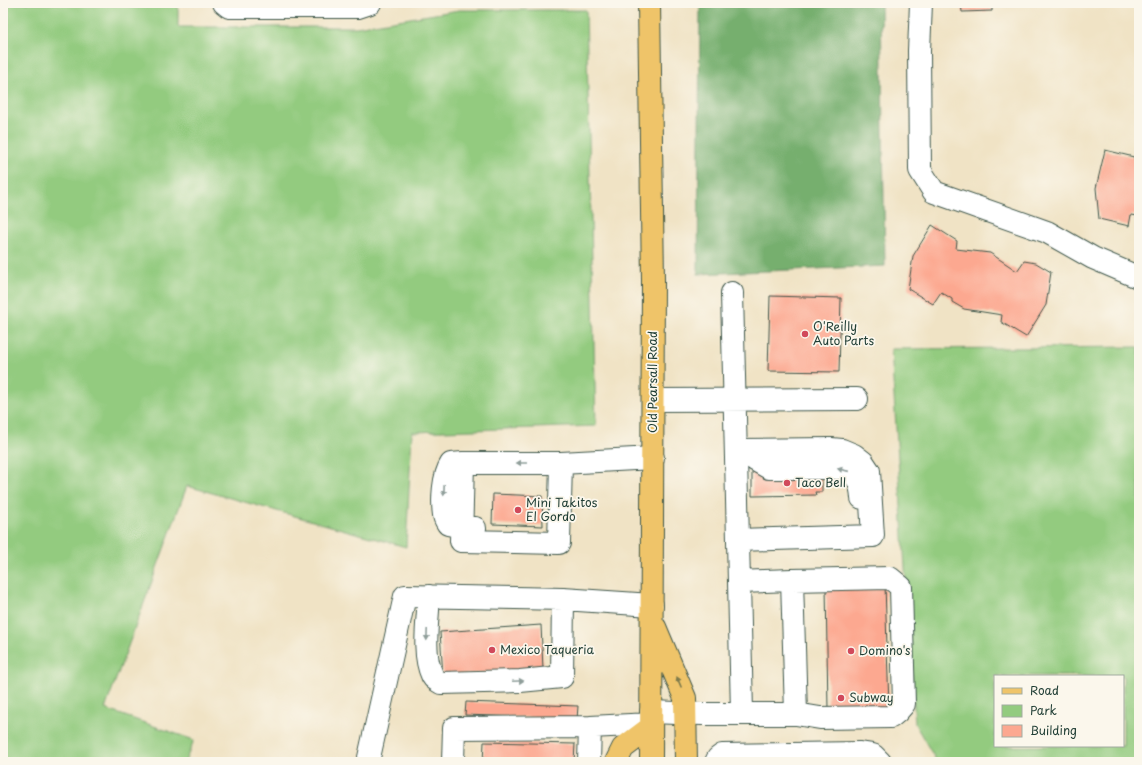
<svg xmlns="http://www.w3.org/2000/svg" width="1142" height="765" font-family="'Playpen Sans',sans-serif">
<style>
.green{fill:#93cb7f;stroke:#59845a;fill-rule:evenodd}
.forest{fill:#76af6e;stroke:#4a7651}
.building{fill:#fca890}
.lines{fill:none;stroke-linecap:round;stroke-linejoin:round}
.minor-casing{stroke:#3e564a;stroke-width:24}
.major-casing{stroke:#3e564a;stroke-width:24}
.minor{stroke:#fff;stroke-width:22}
.major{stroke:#efc469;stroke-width:22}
.oneway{fill:#8f9e9a}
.oneway2{fill:#7d7a4c}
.poi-dot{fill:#d1495b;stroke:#fbf7ec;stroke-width:1.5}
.labels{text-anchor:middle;stroke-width:3.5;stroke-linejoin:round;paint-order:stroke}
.poi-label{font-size:12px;fill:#1f3d34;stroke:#fbf7ec;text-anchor:start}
.street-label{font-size:12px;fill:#1f3d34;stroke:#fbf7ec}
</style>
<rect width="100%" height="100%" fill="#fbf7ec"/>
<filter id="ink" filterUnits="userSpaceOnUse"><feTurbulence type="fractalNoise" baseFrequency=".025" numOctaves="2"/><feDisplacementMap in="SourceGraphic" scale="8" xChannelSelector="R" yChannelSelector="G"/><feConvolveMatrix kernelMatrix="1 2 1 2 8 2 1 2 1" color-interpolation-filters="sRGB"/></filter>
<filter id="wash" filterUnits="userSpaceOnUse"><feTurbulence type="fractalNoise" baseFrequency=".012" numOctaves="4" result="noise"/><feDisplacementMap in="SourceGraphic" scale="16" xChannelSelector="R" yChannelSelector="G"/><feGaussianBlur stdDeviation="0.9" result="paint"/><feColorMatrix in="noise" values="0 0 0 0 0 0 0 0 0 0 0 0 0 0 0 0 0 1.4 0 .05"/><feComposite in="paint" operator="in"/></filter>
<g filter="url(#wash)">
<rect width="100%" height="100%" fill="#f0e3c5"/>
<!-- green -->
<path class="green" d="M 3,3 L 178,3 L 178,27 L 356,27 L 459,10 L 586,10 L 596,426 L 412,432 L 406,547 L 187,486 L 105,709 L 194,740 L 185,762 L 3,762 Z
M 1139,347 L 1139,762 L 937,762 L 915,724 L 891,349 ZM 995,676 L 1123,676 L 1123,746 L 995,746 Z"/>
<!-- forest -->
<path class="forest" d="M 700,3 L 881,3 L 885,266 L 698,274 Z"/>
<g id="blocks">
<!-- building -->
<path class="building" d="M 961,3 L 992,3 L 992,11 L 962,12 Z
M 1105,150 L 1134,157 L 1135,164 L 1139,164 L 1139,216 L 1131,215 L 1129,226 L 1099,219 L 1096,188 Z
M 932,225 L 957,241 L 956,249 L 990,253 L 1017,271 L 1024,261 L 1036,263 L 1051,272 L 1046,305 L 1026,337 L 1001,322 L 1002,315 L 964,309 L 952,302 L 952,299 L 941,292 L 933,304 L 908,289 L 913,256 Z
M 770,296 L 841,298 L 839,372 L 768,371 Z
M 752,471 L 816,471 L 822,475 L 822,492 L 815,492 L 816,495 L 752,496 Z
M 493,494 L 542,496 L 543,526 L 492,524 Z
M 885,585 L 889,708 L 828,710 L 826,586 Z
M 541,625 L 543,669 L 443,676 L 440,632 Z
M 466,702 L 578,706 L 577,719 L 465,715 Z
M 484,742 L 575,744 L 574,762 L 483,762 Z"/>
</g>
</g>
<g filter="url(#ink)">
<use href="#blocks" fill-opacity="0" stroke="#3e564a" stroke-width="1"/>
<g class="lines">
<!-- minor casing -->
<g class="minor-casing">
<path id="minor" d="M 224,3 L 229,7 L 358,7 L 370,3
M 921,3 L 919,51 L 920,170 L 934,192 L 1047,232 L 1093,258 L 1135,276 L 1139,276
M 732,293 L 739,582
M 653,400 L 857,399
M 736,450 L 831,449 L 842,450 L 854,455 L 863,462 L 869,471 L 873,536 L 738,540
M 748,450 L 755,460 L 769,468 L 840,468 C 856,472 861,481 862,498
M 463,463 L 451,464 C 443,476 442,501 444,515 C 444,518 446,521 448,524 L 462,527 L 475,528
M 561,463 L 559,543 L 461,541 L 463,463 L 561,463 L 653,458
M 792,580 L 890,578 L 901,587 L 904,704 L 897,712 L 891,717 L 820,718 L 796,714
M 429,596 C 428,619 422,654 432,675 C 433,679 438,681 441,683 L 520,681 L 562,677 L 563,599
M 651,712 L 702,714 L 796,714 L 792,580 L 739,582 L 742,713
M 368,762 L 405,596 L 563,599 L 652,605
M 453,762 L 454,728 L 590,727 L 651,724
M 589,762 L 590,727
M 716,762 L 718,758 L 722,755 L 860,753 L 873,755 L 880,762"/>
</g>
<!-- major casing -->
<g class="major-casing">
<path id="major" d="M 649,3 L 653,280 L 651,762
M 655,627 L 685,698 L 686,762
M 616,762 L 623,748 L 651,727"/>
</g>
<!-- minor -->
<use href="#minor" class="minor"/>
<!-- major -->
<use href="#major" class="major"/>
</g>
<!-- one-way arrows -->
<defs><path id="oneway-solid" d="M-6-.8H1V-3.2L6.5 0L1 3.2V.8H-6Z"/></defs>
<g class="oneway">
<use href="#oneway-solid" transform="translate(522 463) rotate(180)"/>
<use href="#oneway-solid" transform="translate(843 470) rotate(-167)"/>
<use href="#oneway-solid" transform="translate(444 490) rotate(92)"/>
<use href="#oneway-solid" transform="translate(427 635) rotate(92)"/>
<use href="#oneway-solid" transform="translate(518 681) rotate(-3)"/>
</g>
<use class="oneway2" href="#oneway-solid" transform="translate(679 682) rotate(-113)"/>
</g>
<!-- markers -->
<g class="poi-dot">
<circle cx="805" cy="334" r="4"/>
<circle cx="787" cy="483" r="4"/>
<circle cx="518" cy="510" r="4"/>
<circle cx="492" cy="650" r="4"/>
<circle cx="851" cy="651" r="4"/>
<circle cx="841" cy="698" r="4"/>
</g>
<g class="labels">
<!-- poi labels -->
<g class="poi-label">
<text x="813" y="331">O'Reilly<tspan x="813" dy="14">Auto Parts</tspan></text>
<text x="795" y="487">Taco Bell</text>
<text x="526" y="507">Mini Takitos<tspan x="526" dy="14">El Gordo</tspan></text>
<text x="500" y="654">Mexico Taqueria</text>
<text x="859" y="655">Domino's</text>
<text x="849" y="702">Subway</text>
</g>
<!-- street labels -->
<g class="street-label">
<text transform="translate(653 382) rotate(-90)" y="4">Old Pearsall Road</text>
</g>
</g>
<!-- margin -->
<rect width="1142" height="765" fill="none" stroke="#fbf7ec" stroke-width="16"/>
<!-- legend -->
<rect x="994" y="675" width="130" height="72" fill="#fbf7ec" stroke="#a3ada2"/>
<rect x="1002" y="688" width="20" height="6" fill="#efc469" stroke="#a3ada2"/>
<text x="1030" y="695" font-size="12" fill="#1f3d34">Road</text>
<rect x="1002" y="705" width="20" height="12" fill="#93cb7f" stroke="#a3ada2"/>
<text x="1030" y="715" font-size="12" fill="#1f3d34">Park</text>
<rect x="1002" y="725" width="20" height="12" fill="#fca890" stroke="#a3ada2"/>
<text x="1030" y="735" font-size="12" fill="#1f3d34">Building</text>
</svg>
